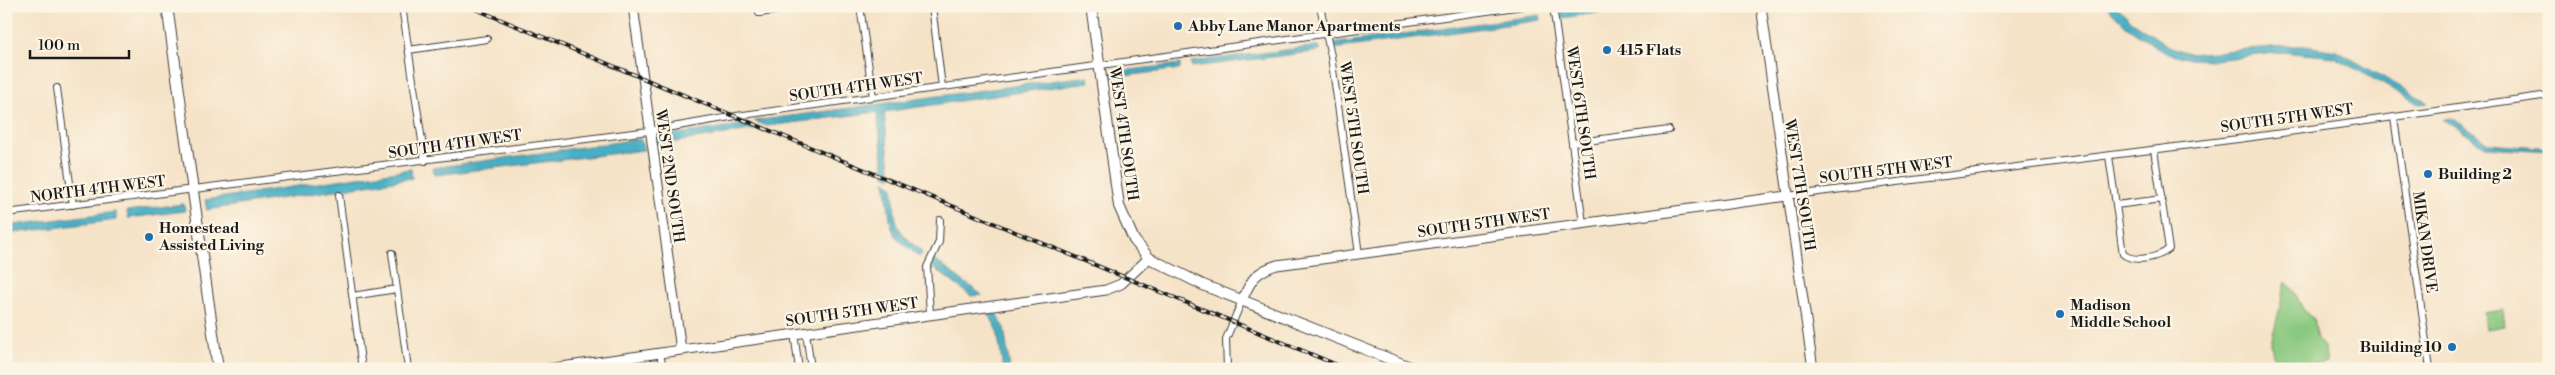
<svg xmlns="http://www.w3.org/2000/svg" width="2555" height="375" font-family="'Libre Bodoni',serif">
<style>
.green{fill:#89c87f;stroke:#52724e}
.water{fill:#46afc5;stroke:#316670}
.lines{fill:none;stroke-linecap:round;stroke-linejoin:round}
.street-casing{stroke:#3d3a36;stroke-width:8}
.secondary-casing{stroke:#3d3a36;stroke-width:11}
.primary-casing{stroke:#3d3a36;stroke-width:12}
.street{stroke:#fff;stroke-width:6}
.secondary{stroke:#fff;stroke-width:9}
.primary{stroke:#fff;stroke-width:10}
.rail-casing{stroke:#1c1c1c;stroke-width:4}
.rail{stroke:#fcf5e5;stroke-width:2;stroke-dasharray:5.5;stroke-linecap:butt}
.poi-dot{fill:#1f6fb2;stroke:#fcf5e5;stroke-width:2}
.labels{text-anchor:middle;stroke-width:4.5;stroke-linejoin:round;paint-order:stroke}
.poi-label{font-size:15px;font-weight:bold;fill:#1c1c1c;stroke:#fcf5e5;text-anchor:start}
.street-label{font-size:15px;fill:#1c1c1c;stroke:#fcf5e5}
</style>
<rect width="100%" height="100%" fill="#fcf5e5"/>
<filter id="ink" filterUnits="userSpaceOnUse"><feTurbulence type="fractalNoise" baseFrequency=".02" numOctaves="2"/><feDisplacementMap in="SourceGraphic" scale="10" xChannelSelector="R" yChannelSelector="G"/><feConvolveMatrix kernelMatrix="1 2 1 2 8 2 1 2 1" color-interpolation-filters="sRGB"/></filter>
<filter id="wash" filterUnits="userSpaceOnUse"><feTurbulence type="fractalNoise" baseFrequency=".0096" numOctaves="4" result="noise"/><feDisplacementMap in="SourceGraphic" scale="20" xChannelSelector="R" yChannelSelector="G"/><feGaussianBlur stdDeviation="1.12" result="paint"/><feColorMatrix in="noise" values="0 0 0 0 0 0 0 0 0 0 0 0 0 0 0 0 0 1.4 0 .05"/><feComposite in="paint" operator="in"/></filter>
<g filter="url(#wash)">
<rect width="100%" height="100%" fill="#f5e3c8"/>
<!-- green -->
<path class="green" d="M 2286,282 C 2299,292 2299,312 2313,318 L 2317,339 L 2324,347 L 2327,362 L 2275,369 L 2271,343 Z
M 2503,310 L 2505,326 L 2486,329 L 2484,313 Z"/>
<!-- water -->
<path class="water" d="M 1597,6 L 1642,6 L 1562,18 L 1561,11 Z
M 2106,6 L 2116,6 L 2132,21 L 2168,46 L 2191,54 L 2283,46 L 2305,46 L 2337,51 L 2429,103 L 2419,104 L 2334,57 L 2283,52 L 2215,60 L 2190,59 L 2164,52 L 2126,26 Z
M 1540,15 L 1541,20 L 1333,49 L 1332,44 Z
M 1319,46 L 1320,51 L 1192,67 L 1191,62 Z
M 1180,64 L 1180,69 L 1107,78 L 1106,73 Z
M 1088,76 L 1089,82 L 884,112 L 891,178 L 885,175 L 877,112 L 767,126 L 754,121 Z
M 2452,118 L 2489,143 L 2549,148 L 2549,151 L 2487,147 L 2443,119 Z
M 748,124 L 757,129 L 656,145 L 655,137 Z
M 640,139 L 644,150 L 435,175 L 433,168 Z
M 411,169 L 412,178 L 207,210 L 205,200 Z
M 885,181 L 893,186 C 896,226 892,226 923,253 L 919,257 L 896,237 L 891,226 Z
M 184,204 L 185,211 L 128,218 L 127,211 Z
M 116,212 L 116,220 L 6,234 L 6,226 Z
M 933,259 L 982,295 L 971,296 L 930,265 Z
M 996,312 L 1004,328 L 1010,369 L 1003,369 L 997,329 L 988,313 Z"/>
</g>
<g filter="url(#ink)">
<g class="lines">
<!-- street casing -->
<g class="street-casing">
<path id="street" d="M 402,6 L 425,161
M 860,6 L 873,97
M 932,6 L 942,87
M 1320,6 L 1331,56 L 1359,254
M 1553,6 L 1583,223
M 759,13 L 807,6
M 408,50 L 487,39
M 57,88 L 73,205
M 2394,118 L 2430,369
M 1572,143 L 1669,130
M 2109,156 L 2123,254 C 2134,263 2158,258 2169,249 L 2154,150
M 339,195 L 362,369
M 1787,196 L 2246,138 L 2549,95
M 2116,205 L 2162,199
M 6,213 L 649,131 L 736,116 L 1523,6
M 392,253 L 408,369
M 352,296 L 397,289
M 930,314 L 927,267 L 939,242 L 940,220
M 806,332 L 811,369
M 794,333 L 799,369
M 660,353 L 663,369
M 1227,369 L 1226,339 L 1243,298"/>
</g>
<!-- secondary casing -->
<g class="secondary-casing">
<path id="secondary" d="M 633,6 L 681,350
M 1761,6 L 1813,369
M 1243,298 C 1251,280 1256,271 1277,265 L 1787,196
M 547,369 L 1106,290 L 1121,284 L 1149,258"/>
</g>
<!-- primary casing -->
<g class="primary-casing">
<path id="primary" d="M 167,6 L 218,369
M 1091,6 L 1119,206 L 1134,240 L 1149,258 L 1203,285 L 1415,369"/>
</g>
<!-- street -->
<use href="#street" class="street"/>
<!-- secondary -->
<use href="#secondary" class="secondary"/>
<!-- primary -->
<use href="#primary" class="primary"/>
<!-- rail casing -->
<g class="rail-casing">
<path id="rail" d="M 468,6 L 1347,369"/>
</g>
<!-- rail -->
<use href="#rail" class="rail"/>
</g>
</g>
<!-- markers -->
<g class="poi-dot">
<circle cx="1178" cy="26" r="5"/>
<circle cx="1607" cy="50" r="5"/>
<circle cx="2428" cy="174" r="5"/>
<circle cx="149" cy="237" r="5"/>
<circle cx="2060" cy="314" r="5"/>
<circle cx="2452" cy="347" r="5"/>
</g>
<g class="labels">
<!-- poi labels -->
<g class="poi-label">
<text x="1188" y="31">Abby Lane Manor Apartments</text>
<text x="1617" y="55">415 Flats</text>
<text x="2438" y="179">Building 2</text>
<text x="159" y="233">Homestead<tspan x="159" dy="17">Assisted Living</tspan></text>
<text x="2070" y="310">Madison<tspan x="2070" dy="17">Middle School</tspan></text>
<text x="2442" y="352" text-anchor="end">Building 10</text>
</g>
<!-- street labels -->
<g class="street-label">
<text transform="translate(856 87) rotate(-8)" y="5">SOUTH 4TH WEST</text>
<text transform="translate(1581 113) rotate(82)" y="5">WEST 6TH SOUTH</text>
<text transform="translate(2287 118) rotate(-8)" y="5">SOUTH 5TH WEST</text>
<text transform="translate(1354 128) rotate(82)" y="5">WEST 5TH SOUTH</text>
<text transform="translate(1124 134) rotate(82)" y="5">WEST 4TH SOUTH</text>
<text transform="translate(455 144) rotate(-8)" y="5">SOUTH 4TH WEST</text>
<text transform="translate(1886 170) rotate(-7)" y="5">SOUTH 5TH WEST</text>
<text transform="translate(670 176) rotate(82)" y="5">WEST 2ND SOUTH</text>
<text transform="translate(1800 185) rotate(81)" y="5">WEST 7TH SOUTH</text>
<text transform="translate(98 189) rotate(-7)" y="5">NORTH 4TH WEST</text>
<text transform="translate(1484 223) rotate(-8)" y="5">SOUTH 5TH WEST</text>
<text transform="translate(2425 242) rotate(82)" y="5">MIKAN DRIVE</text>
<text transform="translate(852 312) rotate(-8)" y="5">SOUTH 5TH WEST</text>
</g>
</g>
<!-- margin -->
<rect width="2555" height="375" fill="none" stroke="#fcf5e5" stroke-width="25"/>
<!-- scale -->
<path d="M30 50v8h99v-8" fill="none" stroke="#1c1c1c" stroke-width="2.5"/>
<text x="38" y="50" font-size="15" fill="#1c1c1c" stroke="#fcf5e5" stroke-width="4" paint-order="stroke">100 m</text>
</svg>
